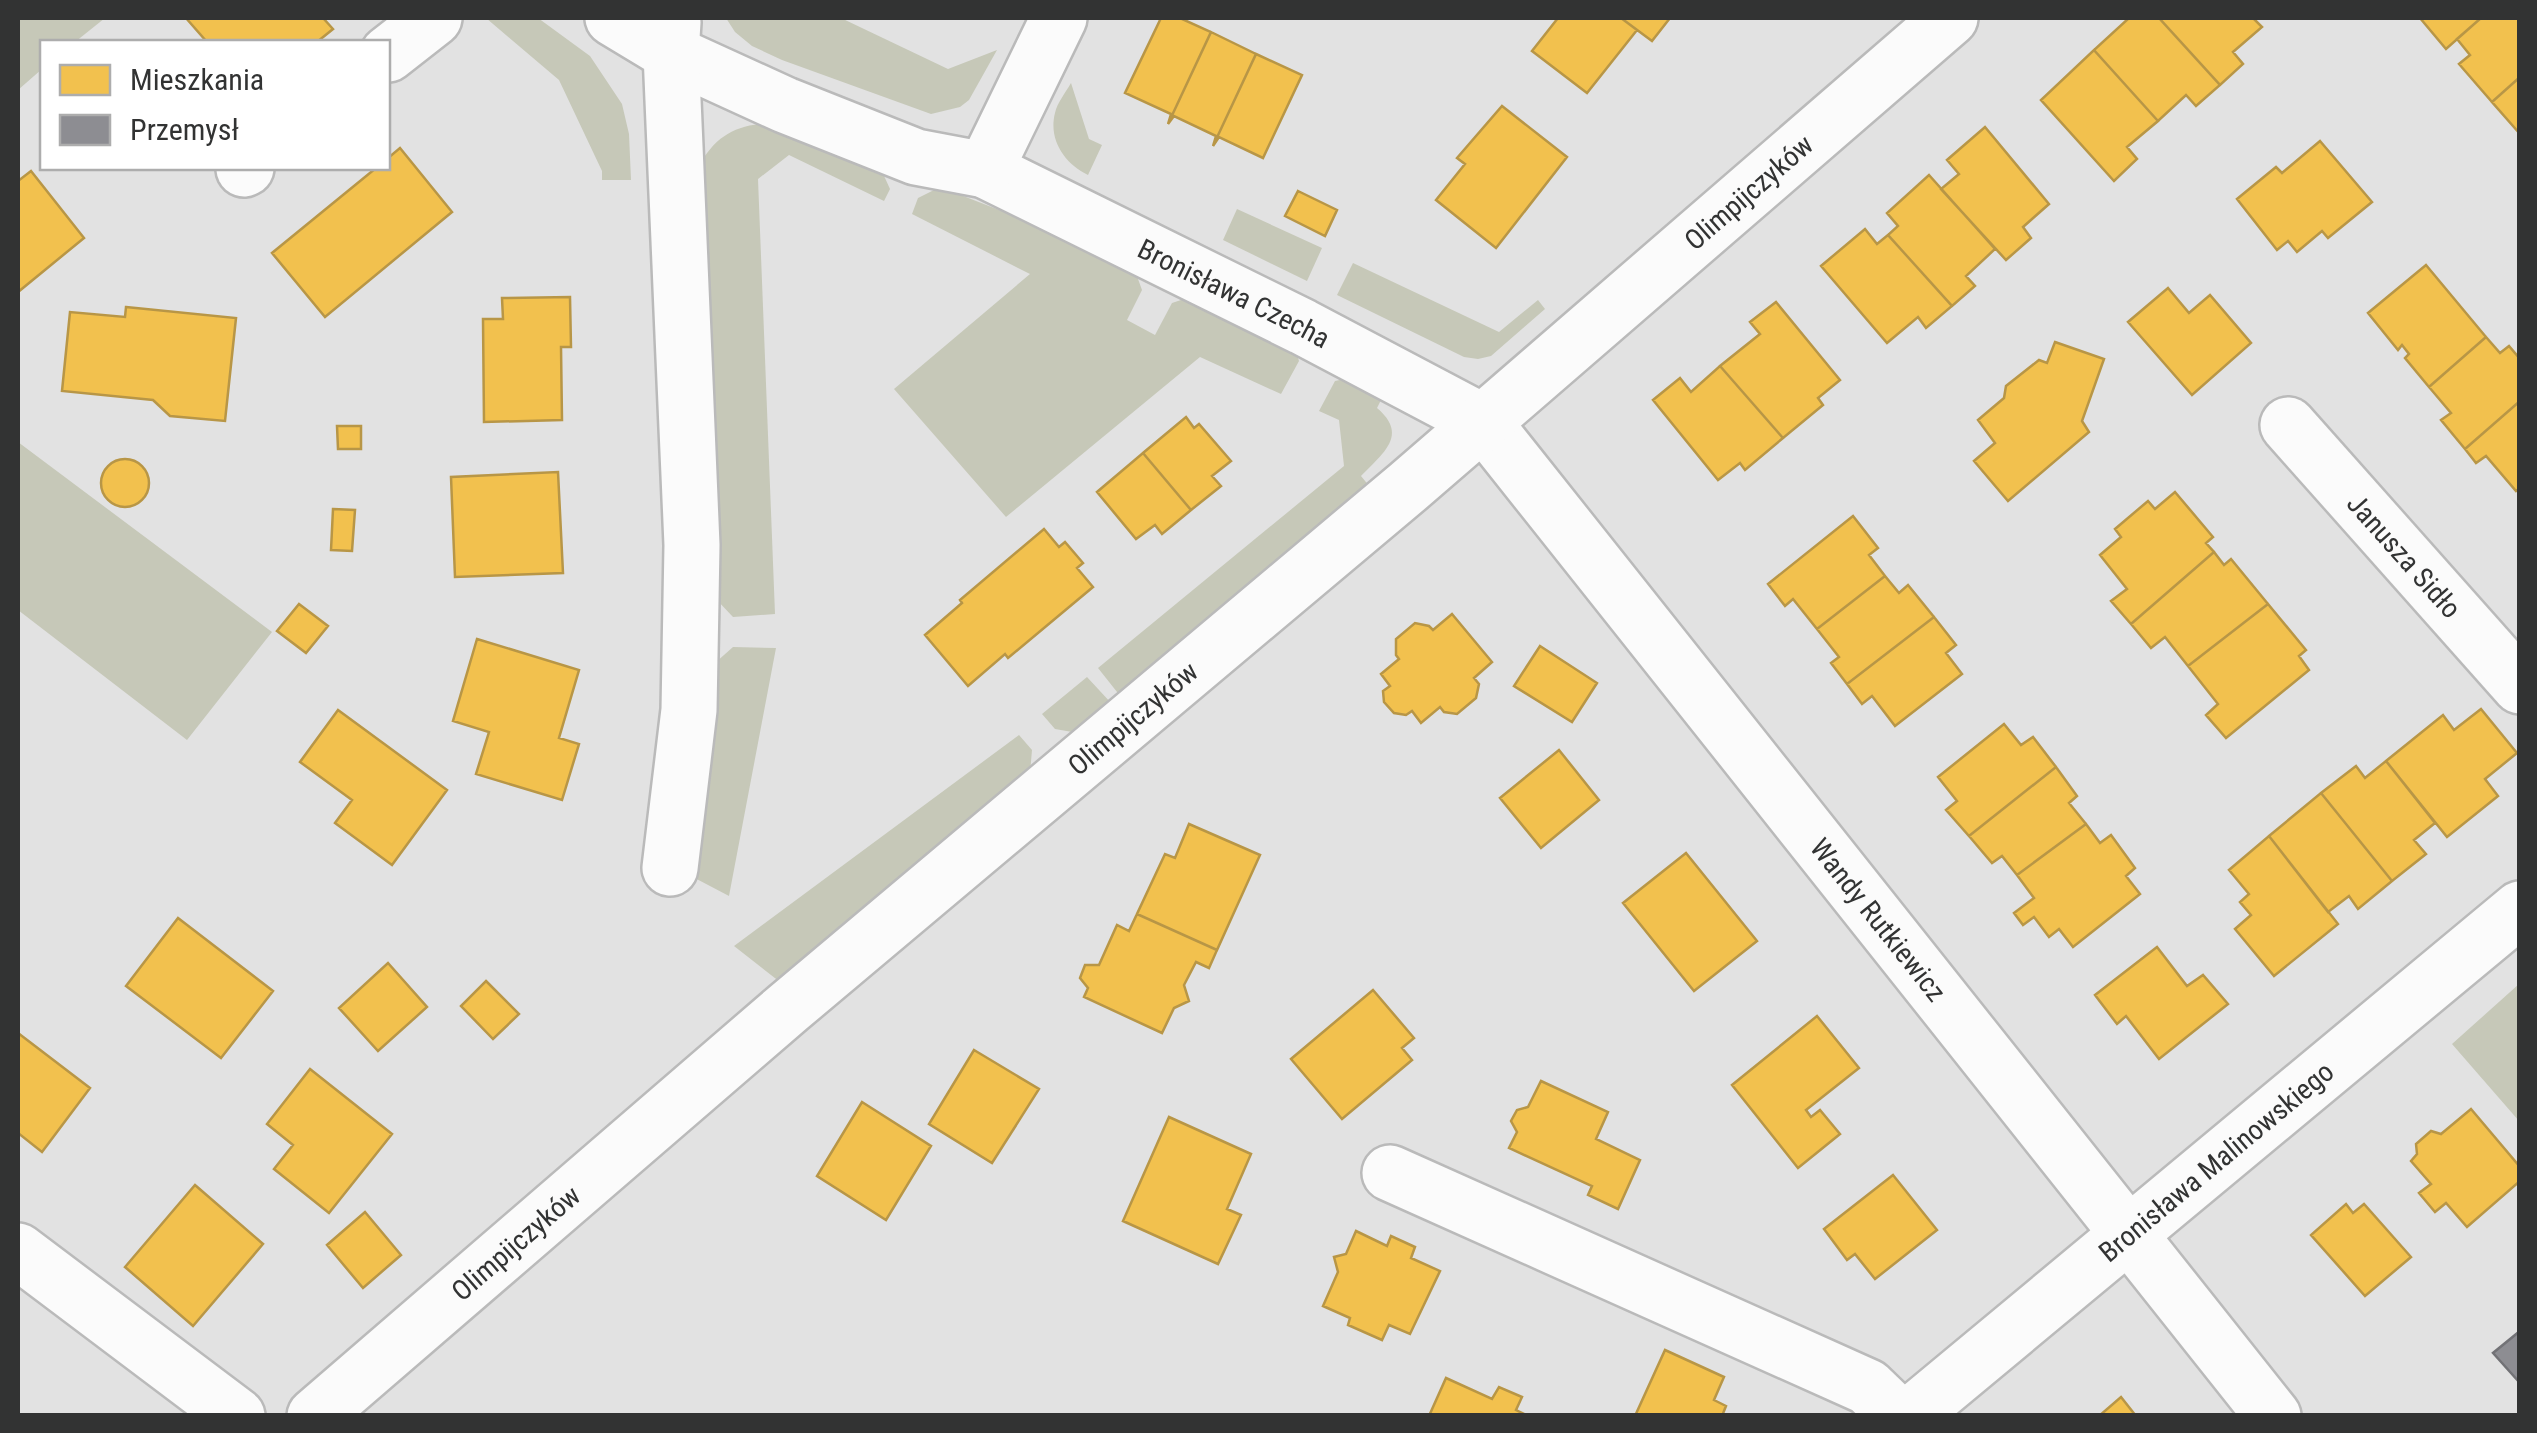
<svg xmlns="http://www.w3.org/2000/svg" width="2537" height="1433" font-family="'Roboto Condensed',sans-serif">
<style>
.green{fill:#c6c8b8}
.homes{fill:#f2c14e;stroke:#b89646;stroke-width:2.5}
.industry{fill:#8d8d92;stroke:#727276;stroke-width:2.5}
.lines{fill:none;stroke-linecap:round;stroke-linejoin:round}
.minor-casing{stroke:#bababa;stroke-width:60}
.minor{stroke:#fbfbfb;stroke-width:55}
.labels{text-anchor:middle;stroke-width:10;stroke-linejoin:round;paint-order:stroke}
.street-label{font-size:28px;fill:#323333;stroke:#fff}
</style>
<rect width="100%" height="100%" fill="#e2e2e2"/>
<!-- green -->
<path class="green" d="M 18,18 L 105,18 L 75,42 L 42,42 L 42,69 L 18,90 Z
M 486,18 L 538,18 L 590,56 L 622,104 L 629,134 L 631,180 L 602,180 L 602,171 L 559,80 Z
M 726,18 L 841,18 L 948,69 L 997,50 L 969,100 L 960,107 L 931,114 L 782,60 L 752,46 L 735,32 Z
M 1071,83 L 1089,139 L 1102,145 L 1088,175 C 1065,164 1048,140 1055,113 C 1057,103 1066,92 1071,83 Z
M 760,124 L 880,167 L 890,189 L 884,201 L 789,155 L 758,179 L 775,614 L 733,617 L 716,599 L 699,166 C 713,140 731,127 760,124 Z
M 940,187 L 1046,228 L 1134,268 L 1142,290 L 1127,320 L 1155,335 L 1172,303 L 1193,296 L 1295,348 L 1299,361 L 1281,394 L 1200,357 L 1006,517 L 894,389 L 1030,274 L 912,214 L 918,198 Z
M 1237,209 L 1322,248 L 1307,281 L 1223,240 Z
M 1353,263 L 1499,332 L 1538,300 L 1545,309 L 1491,356 L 1478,359 L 1464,357 L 1337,295 Z
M 1354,377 L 1385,392 L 1377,408 C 1409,435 1383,453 1361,476 L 1370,487 L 1121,697 L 1098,668 L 1344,466 L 1339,420 L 1319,411 L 1335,381 Z
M 18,442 L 272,632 L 187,740 L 18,610 Z
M 733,647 L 776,648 L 729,896 L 689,875 L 715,663 Z
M 1087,677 L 1112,704 L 1078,733 L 1055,729 L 1042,714 Z
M 1019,735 L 1032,750 L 1030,773 L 780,982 L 734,946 Z
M 2519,984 L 2519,1121 L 2452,1044 Z"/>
<!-- homes -->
<path class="homes" d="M 186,18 L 323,18 L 333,29 L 317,42 L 207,42 Z
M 1161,18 L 1180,18 L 1211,32 L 1168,124 L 1171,114 L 1125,93 Z
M 1558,18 L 1621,18 L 1637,30 L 1587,93 L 1532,51 Z
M 1621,18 L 1670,18 L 1652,41 Z
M 2129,18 L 2159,18 L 2220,85 L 2196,106 L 2186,95 L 2158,121 L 2094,50 Z
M 2159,18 L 2253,18 L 2262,27 L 2233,52 L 2243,64 L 2220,85 Z
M 2420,18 L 2481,18 L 2446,49 Z
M 2481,18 L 2520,18 L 2520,77 L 2492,102 L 2459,64 L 2470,55 L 2457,39 Z
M 1211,32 L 1256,54 L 1213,146 L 1216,136 L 1174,116 L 1168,124 Z
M 2094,50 L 2158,121 L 2127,147 L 2137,159 L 2114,181 L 2041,100 Z
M 1256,54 L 1302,75 L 1263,158 L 1219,137 L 1213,146 Z
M 2520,77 L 2520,134 L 2492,102 Z
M 1502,106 L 1567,157 L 1496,248 L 1436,200 L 1465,164 L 1457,158 Z
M 1985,127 L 2049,204 L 2023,227 L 2031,238 L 2006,260 L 1941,189 L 1959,174 L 1947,160 Z
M 2320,141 L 2372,202 L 2328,238 L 2322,231 L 2297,252 L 2288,241 L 2277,250 L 2237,199 L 2276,167 L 2282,173 Z
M 400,148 L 452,212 L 325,317 L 272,253 L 376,168 L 388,168 L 388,158 Z
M 31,171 L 84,238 L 18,292 L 18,181 Z
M 1929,175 L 1995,249 L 1966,276 L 1975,286 L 1952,306 L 1888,235 L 1898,226 L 1887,213 Z
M 1298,191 L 1337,210 L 1325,236 L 1285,216 Z
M 1865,229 L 1877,244 L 1888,235 L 1952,306 L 1926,328 L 1918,317 L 1887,343 L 1821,266 Z
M 2426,265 L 2486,337 L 2429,387 L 2405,358 L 2409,354 L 2402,345 L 2398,350 L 2368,313 Z
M 2168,288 L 2189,313 L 2210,295 L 2251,343 L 2192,395 L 2128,322 Z
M 570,297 L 571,347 L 561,347 L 562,420 L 484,422 L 483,319 L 503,319 L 502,298 Z
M 1776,302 L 1840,380 L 1818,398 L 1823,405 L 1783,438 L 1720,366 L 1760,334 L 1750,322 Z
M 126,307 L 236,318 L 225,421 L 170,416 L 153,400 L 62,391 L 70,312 L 125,317 Z
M 2486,337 L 2500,353 L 2509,346 L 2520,359 L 2520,401 L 2465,449 L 2441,420 L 2451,413 L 2429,387 Z
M 2055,342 L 2104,359 L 2082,421 L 2089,432 L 2008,501 L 1974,461 L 1995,443 L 1978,420 L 2004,398 L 2006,386 L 2039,360 L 2047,363 Z
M 1720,366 L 1783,438 L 1745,470 L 1740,463 L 1718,480 L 1653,400 L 1680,378 L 1691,392 Z
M 2520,401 L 2520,488 L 2516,491 L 2486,456 L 2476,463 L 2465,449 Z
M 1186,417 L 1194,428 L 1199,424 L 1231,461 L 1212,476 L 1221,486 L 1191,510 L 1143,453 Z
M 337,426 L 361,426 L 361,449 L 338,449 Z
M 1143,453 L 1191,510 L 1162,534 L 1155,525 L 1136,539 L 1097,492 Z
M101 483a24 24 0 1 1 48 0a24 24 0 1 1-48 0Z
M 558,472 L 563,573 L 455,577 L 451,477 Z
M 2175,492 L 2213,537 L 2206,543 L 2214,552 L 2131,624 L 2111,601 L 2127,589 L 2100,555 L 2121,537 L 2115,529 L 2148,501 L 2155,509 Z
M 333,509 L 355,510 L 352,551 L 331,550 Z
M 1853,516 L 1878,548 L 1869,555 L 1885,576 L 1817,629 L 1793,599 L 1785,606 L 1768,584 Z
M 1044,529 L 1059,547 L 1065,542 L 1083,563 L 1077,568 L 1093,587 L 1008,658 L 1005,654 L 968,686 L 925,635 L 962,603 L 960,600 Z
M 2214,552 L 2224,565 L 2231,559 L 2268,604 L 2188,666 L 2165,637 L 2151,648 L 2131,624 Z
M 1885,576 L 1899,593 L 1908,585 L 1934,617 L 1847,684 L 1831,663 L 1839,657 L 1817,629 Z
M 299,604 L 328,626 L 306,653 L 277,631 Z
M 2268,604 L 2306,650 L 2299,656 L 2309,670 L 2226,738 L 2206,715 L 2218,704 L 2188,666 Z
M 1452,614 L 1492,662 L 1474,678 L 1479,684 L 1476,698 L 1457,714 L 1444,712 L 1440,707 L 1421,723 L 1412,711 L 1406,715 L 1394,713 L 1384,702 L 1383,691 L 1390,686 L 1381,674 L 1399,659 L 1396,655 L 1396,639 L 1415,623 L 1429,626 L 1433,630 Z
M 1934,617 L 1956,645 L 1946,653 L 1962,674 L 1895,726 L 1872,696 L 1862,704 L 1847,684 Z
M 477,639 L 579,670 L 559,738 L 579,744 L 562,800 L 476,774 L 489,732 L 453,721 Z
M 1540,646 L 1597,683 L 1572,722 L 1514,686 Z
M 2481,709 L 2517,753 L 2485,779 L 2498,796 L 2447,837 L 2386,761 L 2443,715 L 2454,730 Z
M 338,710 L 447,790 L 392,865 L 335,823 L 352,800 L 300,762 Z
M 2004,724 L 2021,745 L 2033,737 L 2056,767 L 1969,836 L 1946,810 L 1957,801 L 1938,777 Z
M 1559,750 L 1599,800 L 1541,848 L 1500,798 Z
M 2386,761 L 2435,823 L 2414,840 L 2426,854 L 2392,881 L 2321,793 L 2356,766 L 2365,778 Z
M 2056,767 L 2077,796 L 2069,803 L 2086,824 L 2017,875 L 2002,856 L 1992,863 L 1969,836 Z
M 2321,793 L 2392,881 L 2358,909 L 2349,896 L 2328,912 L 2269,836 Z
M 1189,824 L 1260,855 L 1217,950 L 1137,914 L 1165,854 L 1175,858 Z
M 2086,824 L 2100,843 L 2111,835 L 2135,868 L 2126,876 L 2140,894 L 2073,947 L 2059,929 L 2049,937 L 2034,917 L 2023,925 L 2014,913 L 2034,898 L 2017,875 Z
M 2269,836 L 2338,924 L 2274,976 L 2235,929 L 2251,915 L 2240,902 L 2249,894 L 2229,870 Z
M 1686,853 L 1757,941 L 1694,991 L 1623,903 Z
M 1137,914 L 1217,950 L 1209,968 L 1196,962 L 1184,985 L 1189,1001 L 1174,1008 L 1162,1033 L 1084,997 L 1088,988 L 1080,978 L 1085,965 L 1099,965 L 1117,925 L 1129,931 Z
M 178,918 L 273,991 L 221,1058 L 126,986 Z
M 2157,947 L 2187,986 L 2203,975 L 2228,1004 L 2159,1059 L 2126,1016 L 2117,1024 L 2095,995 Z
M 388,963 L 427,1007 L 378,1051 L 339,1008 Z
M 486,981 L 519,1014 L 493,1039 L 461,1006 Z
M 1373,990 L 1414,1038 L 1402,1048 L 1412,1060 L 1342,1119 L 1291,1059 Z
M 1817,1016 L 1859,1068 L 1806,1110 L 1811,1117 L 1820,1110 L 1840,1134 L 1798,1168 L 1732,1085 Z
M 18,1033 L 90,1088 L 42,1152 L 18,1133 Z
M 974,1050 L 1039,1089 L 992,1163 L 929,1124 Z
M 310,1069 L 392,1134 L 329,1213 L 274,1169 L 293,1145 L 267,1124 Z
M 1541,1081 L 1608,1112 L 1596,1139 L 1640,1160 L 1618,1209 L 1588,1195 L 1592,1186 L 1509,1148 L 1517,1132 L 1511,1121 L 1517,1110 L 1528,1107 Z
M 862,1102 L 931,1146 L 886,1220 L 817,1176 Z
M 2471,1109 L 2520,1167 L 2520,1181 L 2467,1227 L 2446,1203 L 2435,1212 L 2419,1193 L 2431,1184 L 2411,1161 L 2417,1154 L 2416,1144 L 2431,1131 L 2441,1134 Z
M 1169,1117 L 1251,1154 L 1227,1209 L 1241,1215 L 1218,1264 L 1123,1221 Z
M 1893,1175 L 1937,1230 L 1875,1279 L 1855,1254 L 1847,1260 L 1824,1229 Z
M 195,1185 L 263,1244 L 193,1326 L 125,1267 Z
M 2346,1204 L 2353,1213 L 2364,1204 L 2411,1257 L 2365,1296 L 2311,1235 Z
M 365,1212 L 401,1255 L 363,1288 L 327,1245 Z
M 1356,1231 L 1387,1246 L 1391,1236 L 1415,1247 L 1411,1258 L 1440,1271 L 1410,1334 L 1389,1325 L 1382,1340 L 1348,1325 L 1350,1318 L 1323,1306 L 1338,1272 L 1334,1257 L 1346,1254 Z
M 1665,1350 L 1724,1377 L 1714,1400 L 1726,1406 L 1722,1416 L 1635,1416 Z
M 1446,1378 L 1492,1399 L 1499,1387 L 1522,1397 L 1516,1410 L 1528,1416 L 1429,1416 Z
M 2121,1397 L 2136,1416 L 2099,1416 Z"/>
<!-- industry -->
<path class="industry" d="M 2520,1331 L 2520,1383 L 2493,1353 Z"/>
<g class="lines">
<!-- minor casing -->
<g class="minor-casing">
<g id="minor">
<path id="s1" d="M 613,18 L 671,53 L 785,105 L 916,157 L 985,170 L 1303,327 L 1483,422 L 2273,1416"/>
<path d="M 388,54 L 434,18"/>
<path d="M 244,169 L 246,168"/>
<path d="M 985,170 L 1059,18"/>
<path id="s2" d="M 2288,425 L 2520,686"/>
<path d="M 670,868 L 689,710 L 692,545 L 671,53 L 673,22"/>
<path d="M 1390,1173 L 1868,1387 L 1898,1416"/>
<path d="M 18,1251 L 237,1416"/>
<path id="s3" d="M 315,1416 L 788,1008 L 1409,486 L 1950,18"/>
<path id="s4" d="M 1910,1416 L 2520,909"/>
</g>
</g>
<!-- minor -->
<use href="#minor" class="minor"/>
</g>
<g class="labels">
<!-- street labels -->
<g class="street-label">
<text dy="10" stroke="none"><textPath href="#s3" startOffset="1885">Olimpijczyków</textPath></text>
<text dy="10" stroke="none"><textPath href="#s1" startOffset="682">Bronisława Czecha</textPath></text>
<text dy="10" stroke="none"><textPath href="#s2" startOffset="175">Janusza Sidło</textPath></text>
<text dy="10" stroke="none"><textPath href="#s3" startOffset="1075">Olimpijczyków</textPath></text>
<text dy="10" stroke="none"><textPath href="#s1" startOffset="1598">Wandy Rutkiewicz</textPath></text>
<text dy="10" stroke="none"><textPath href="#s4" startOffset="398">Bronisława Malinowskiego</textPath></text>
<text dy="10" stroke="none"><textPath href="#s3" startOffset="265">Olimpijczyków</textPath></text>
</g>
</g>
<!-- border -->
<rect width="2537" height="1433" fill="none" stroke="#323333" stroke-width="40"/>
<!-- legend -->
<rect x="40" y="40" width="350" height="130" fill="#ffffff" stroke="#adadad" stroke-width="2.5"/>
<rect x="60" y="65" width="50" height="30" fill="#f2c14e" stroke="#adadad" stroke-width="2.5"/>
<text x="130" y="90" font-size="30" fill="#323333">Mieszkania</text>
<rect x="60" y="115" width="50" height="30" fill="#8d8d92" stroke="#adadad" stroke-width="2.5"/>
<text x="130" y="140" font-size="30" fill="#323333">Przemysł</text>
</svg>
